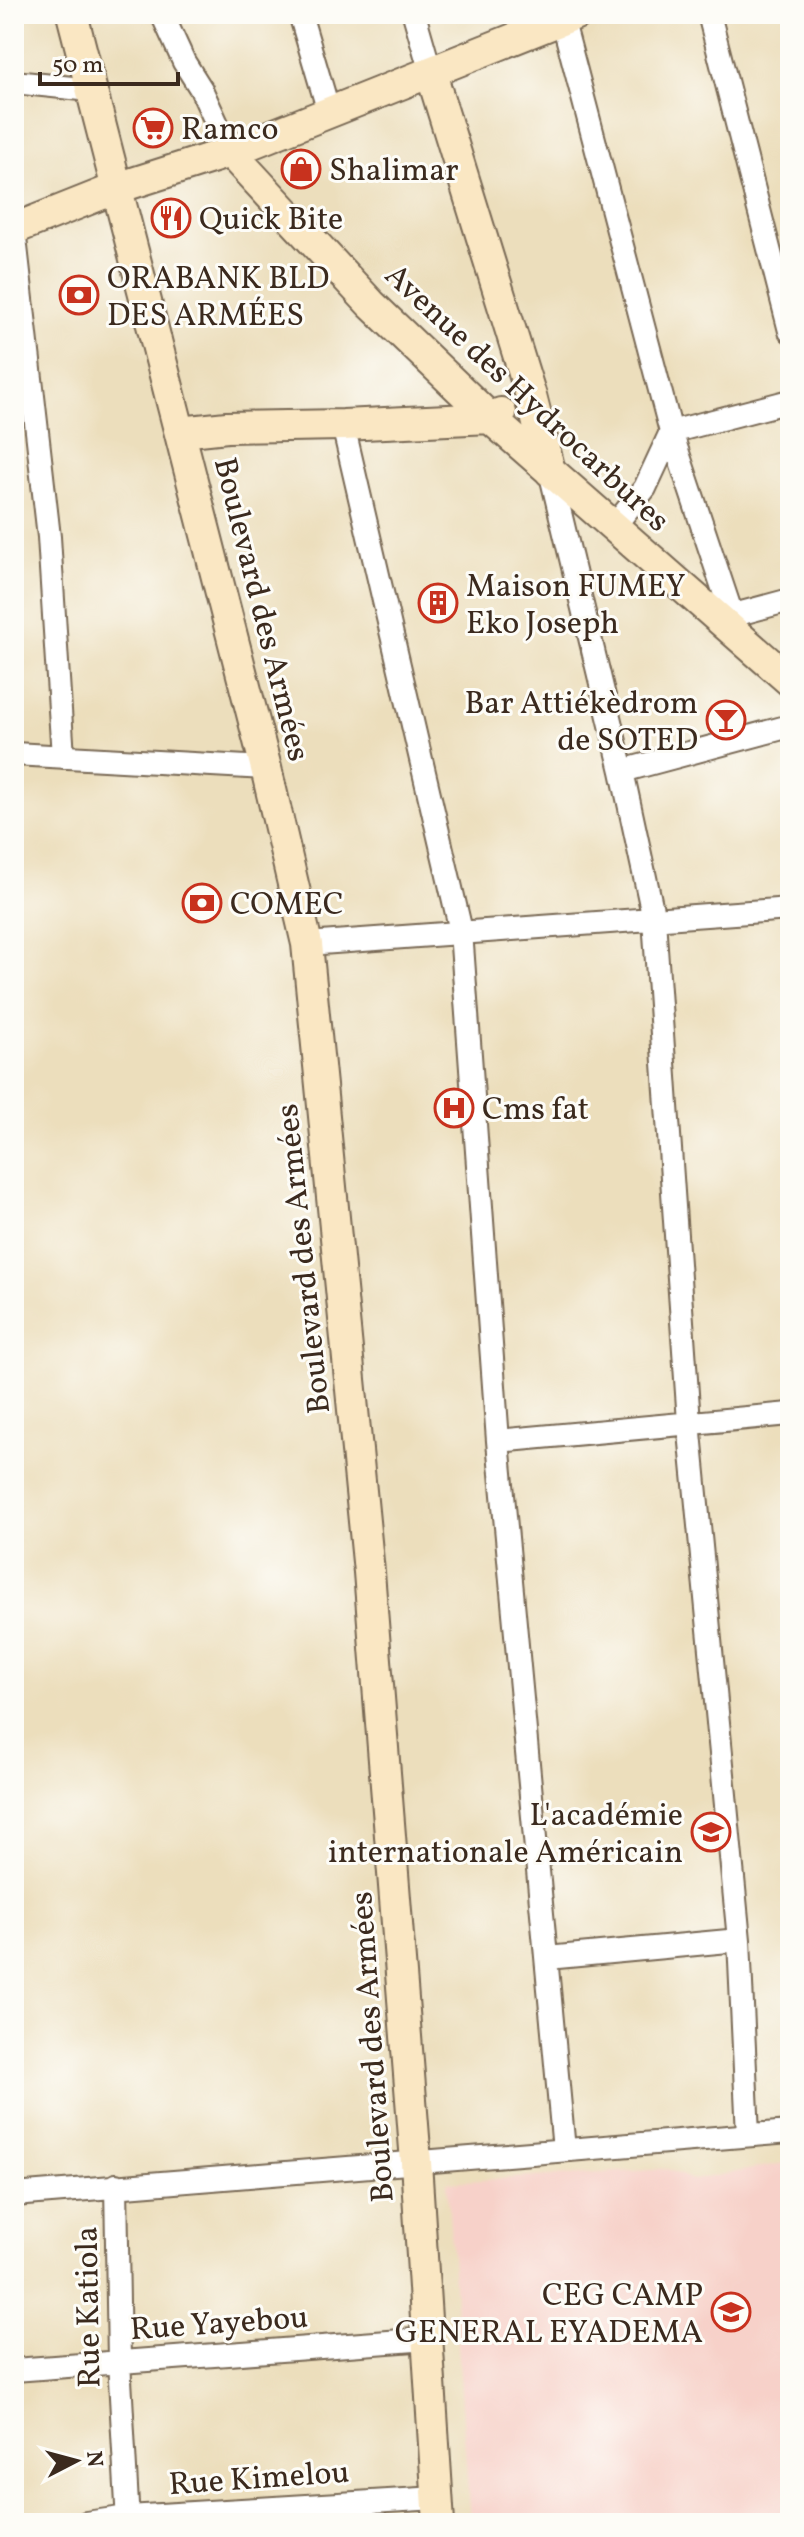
<svg xmlns="http://www.w3.org/2000/svg" width="804" height="2537" font-family="Vollkorn,serif">
<style>
.built{fill:#f7d1c9}
.lines{fill:none;stroke-linecap:round;stroke-linejoin:round}
.street-casing{stroke:#796955;stroke-width:26}
.secondary-casing{stroke:#796955;stroke-width:34}
.street{stroke:#fff;stroke-width:22}
.secondary{stroke:#fae7c3;stroke-width:30}
.labels{text-anchor:middle;stroke-width:6;stroke-linejoin:round;paint-order:stroke}
.poi-label{font-size:32px;fill:#3b2a1e;stroke:#fdfcf7;text-anchor:start}
.street-label{font-size:32px;fill:#3b2a1e;stroke:#fdfcf7}
</style>
<rect width="100%" height="100%" fill="#fdfcf7"/>
<filter id="ink" filterUnits="userSpaceOnUse"><feTurbulence type="fractalNoise" baseFrequency=".0125" numOctaves="2"/><feDisplacementMap in="SourceGraphic" scale="16" xChannelSelector="R" yChannelSelector="G"/><feConvolveMatrix kernelMatrix="1 2 1 2 8 2 1 2 1" color-interpolation-filters="sRGB"/></filter>
<filter id="wash" filterUnits="userSpaceOnUse"><feTurbulence type="fractalNoise" baseFrequency=".006" numOctaves="4" result="noise"/><feDisplacementMap in="SourceGraphic" scale="32" xChannelSelector="R" yChannelSelector="G"/><feGaussianBlur stdDeviation="1.8" result="paint"/><feColorMatrix in="noise" values="0 0 0 0 0 0 0 0 0 0 0 0 0 0 0 0 0 1.4 0 .05"/><feComposite in="paint" operator="in"/></filter>
<g filter="url(#wash)">
<rect width="100%" height="100%" fill="#ecdebc"/>
<!-- built -->
<path class="built" d="M 790,2162 L 790,2523 L 470,2523 L 447,2182 L 667,2169 L 693,2180 Z"/>
</g>
<g filter="url(#ink)">
<g class="lines">
<!-- street casing -->
<g class="street-casing">
<path id="street" d="M 162,14 L 184,62 L 201,89 L 230,152
M 300,14 L 329,112
M 414,14 L 431,73
M 561,14 L 671,432 L 732,615
M 709,14 L 790,331
M 14,82 L 91,90
M 14,229 L 49,537 L 63,757
M 343,425 L 461,931 L 498,1441 L 564,2150
M 550,471 L 622,771 L 654,919 L 689,1422 L 739,1940 L 748,2135
M 614,526 L 645,488 L 671,432 L 790,401
M 719,619 L 790,600
M 14,754 L 266,768
M 622,771 L 790,726
M 307,944 L 790,909
M 498,1441 L 790,1414
M 547,1958 L 739,1940
M 116,2185 L 119,2361 L 128,2523
M 14,2195 L 790,2132
M 14,2370 L 428,2339
M 86,2523 L 128,2517 L 437,2498"/>
</g>
<!-- secondary casing -->
<g class="secondary-casing">
<path id="secondary" d="M 72,14 L 266,768 L 307,944 L 369,1572 L 416,2162 L 439,2523
M 431,73 L 531,396 L 550,471
M 230,152 L 371,304 L 490,418 L 790,681
M 14,229 L 117,188 L 230,152 L 576,14
M 180,432 L 227,427 L 343,425 L 490,418 L 501,413"/>
</g>
<!-- street -->
<use href="#street" class="street"/>
<!-- secondary -->
<use href="#secondary" class="secondary"/>
</g>
</g>
<!-- icons -->
<defs>
<g id="supermarket-ring" transform="scale(2)"><circle r="9.5" fill="#fdfcf7" stroke="#c8321e" stroke-width="1.5"/><path d="M-6-5.5h2.5l.6 2H6L4.5 2H-2.5L-4.4-4H-6ZM-1.5 3.2a1.3 1.3 0 1 0 .1 0ZM3 3.2a1.3 1.3 0 1 0 .1 0Z" fill="#c8321e"/></g>
<g id="shop-ring" transform="scale(2)"><circle r="9.5" fill="#fdfcf7" stroke="#c8321e" stroke-width="1.5"/><path d="M-5-2.5h2.3a2.7 3.5 0 0 1 5.4 0H5L5.5 6h-11ZM-1.5-2.5h3a1.5 2.3 0 0 0-3 0Z" fill="#c8321e"/></g>
<g id="restaurant-ring" transform="scale(2)"><circle r="9.5" fill="#fdfcf7" stroke="#c8321e" stroke-width="1.5"/><path d="M-5-6h1v4h1v-4h1v4h1v-4h1v5L-1.5 .5V6h-2V.5L-5-1ZM5-6V6H3V1.5H1.5Q1.5-4 5-6Z" fill="#c8321e"/></g>
<g id="bank-ring" transform="scale(2)"><circle r="9.5" fill="#fdfcf7" stroke="#c8321e" stroke-width="1.5"/><path d="M-6-4H6V4H-6ZM0-2.3a2.3 2.3 0 1 0 0 4.6a2.3 2.3 0 1 0 0-4.6Z" fill="#c8321e"/></g>
<g id="building-ring" transform="scale(2)"><circle r="9.5" fill="#fdfcf7" stroke="#c8321e" stroke-width="1.5"/><path d="M-4-6H4V6H1V3H-1V6H-4ZM-2.5-4.3h1.7v1.8h-1.7ZM.8-4.3h1.7v1.8H.8ZM-2.5-1h1.7V.8h-1.7ZM.8-1h1.7V.8H.8Z" fill="#c8321e"/></g>
<g id="bar-ring" transform="scale(2)"><circle r="9.5" fill="#fdfcf7" stroke="#c8321e" stroke-width="1.5"/><path d="M-6-5H6L.8 .8V4.5H3.5V6h-7V4.5H-.8V.8Z" fill="#c8321e"/></g>
<g id="hospital-ring" transform="scale(2)"><circle r="9.5" fill="#fdfcf7" stroke="#c8321e" stroke-width="1.5"/><path d="M-5-5h3v3.5h4V-5h3V5h-3V1.5h-4V5h-3Z" fill="#c8321e"/></g>
<g id="school-ring" transform="scale(2)"><circle r="9.5" fill="#fdfcf7" stroke="#c8321e" stroke-width="1.5"/><path d="M0-5L7-2L0 1L-7-2ZM-4 1L0 2.5L4 1V4Q0 6-4 4Z" fill="#c8321e"/></g>
</defs>
<g fill-rule="evenodd">
<use href="#supermarket-ring" x="153" y="128"/>
<use href="#shop-ring" x="301" y="169"/>
<use href="#restaurant-ring" x="171" y="218"/>
<use href="#bank-ring" x="79" y="295"/>
<use href="#building-ring" x="438" y="603"/>
<use href="#bar-ring" x="726" y="720"/>
<use href="#bank-ring" x="202" y="903"/>
<use href="#hospital-ring" x="454" y="1108"/>
<use href="#school-ring" x="711" y="1832"/>
<use href="#school-ring" x="731" y="2312"/>
</g>
<g class="labels">
<!-- poi labels -->
<g class="poi-label">
<text x="181" y="139">Ramco</text>
<text x="329" y="180">Shalimar</text>
<text x="199" y="229">Quick Bite</text>
<text x="107" y="288">ORABANK BLD<tspan x="107" dy="37">DES ARMÉES</tspan></text>
<text x="466" y="596">Maison FUMEY<tspan x="466" dy="37">Eko Joseph</tspan></text>
<text x="698" y="713" text-anchor="end">Bar Attiékèdrom<tspan x="698" dy="37">de SOTED</tspan></text>
<text x="230" y="914">COMEC</text>
<text x="482" y="1119">Cms fat</text>
<text x="683" y="1825" text-anchor="end">L'académie<tspan x="683" dy="37">internationale Américain</tspan></text>
<text x="703" y="2305" text-anchor="end">CEG CAMP<tspan x="703" dy="37">GENERAL EYADEMA</tspan></text>
</g>
<!-- street labels -->
<g class="street-label">
<text transform="translate(528 397) rotate(43)" y="11">Avenue des Hydrocarbures</text>
<text transform="translate(263 609) rotate(76)" y="11">Boulevard des Armées</text>
<text transform="translate(302 1259) rotate(-96)" y="11">Boulevard des Armées</text>
<text transform="translate(371 2047) rotate(-94)" y="11">Boulevard des Armées</text>
<text transform="translate(87 2307) rotate(-91)" y="11">Rue Katiola</text>
<text transform="translate(219 2322) rotate(-4)" y="11">Rue Yayebou</text>
<text transform="translate(259 2477) rotate(-4)" y="11">Rue Kimelou</text>
</g>
</g>
<!-- margin -->
<rect width="804" height="2537" fill="none" stroke="#fdfcf7" stroke-width="48"/>
<!-- north arrow -->
<g transform="translate(76 2461) rotate(84)" stroke="#fdfcf7" stroke-width="6" paint-order="stroke">
<path d="M0-6L14 30L0 20L-14 30Z" fill="#3b2a1e"/>
<text y="-12" font-size="22" font-weight="bold" text-anchor="middle" fill="#3b2a1e">N</text>
</g>
<!-- scale -->
<path d="M40 72v12h138v-12" fill="none" stroke="#3b2a1e" stroke-width="4"/>
<text x="52" y="72" font-size="24" fill="#3b2a1e" stroke="#fdfcf7" stroke-width="6" paint-order="stroke">50 m</text>
</svg>
